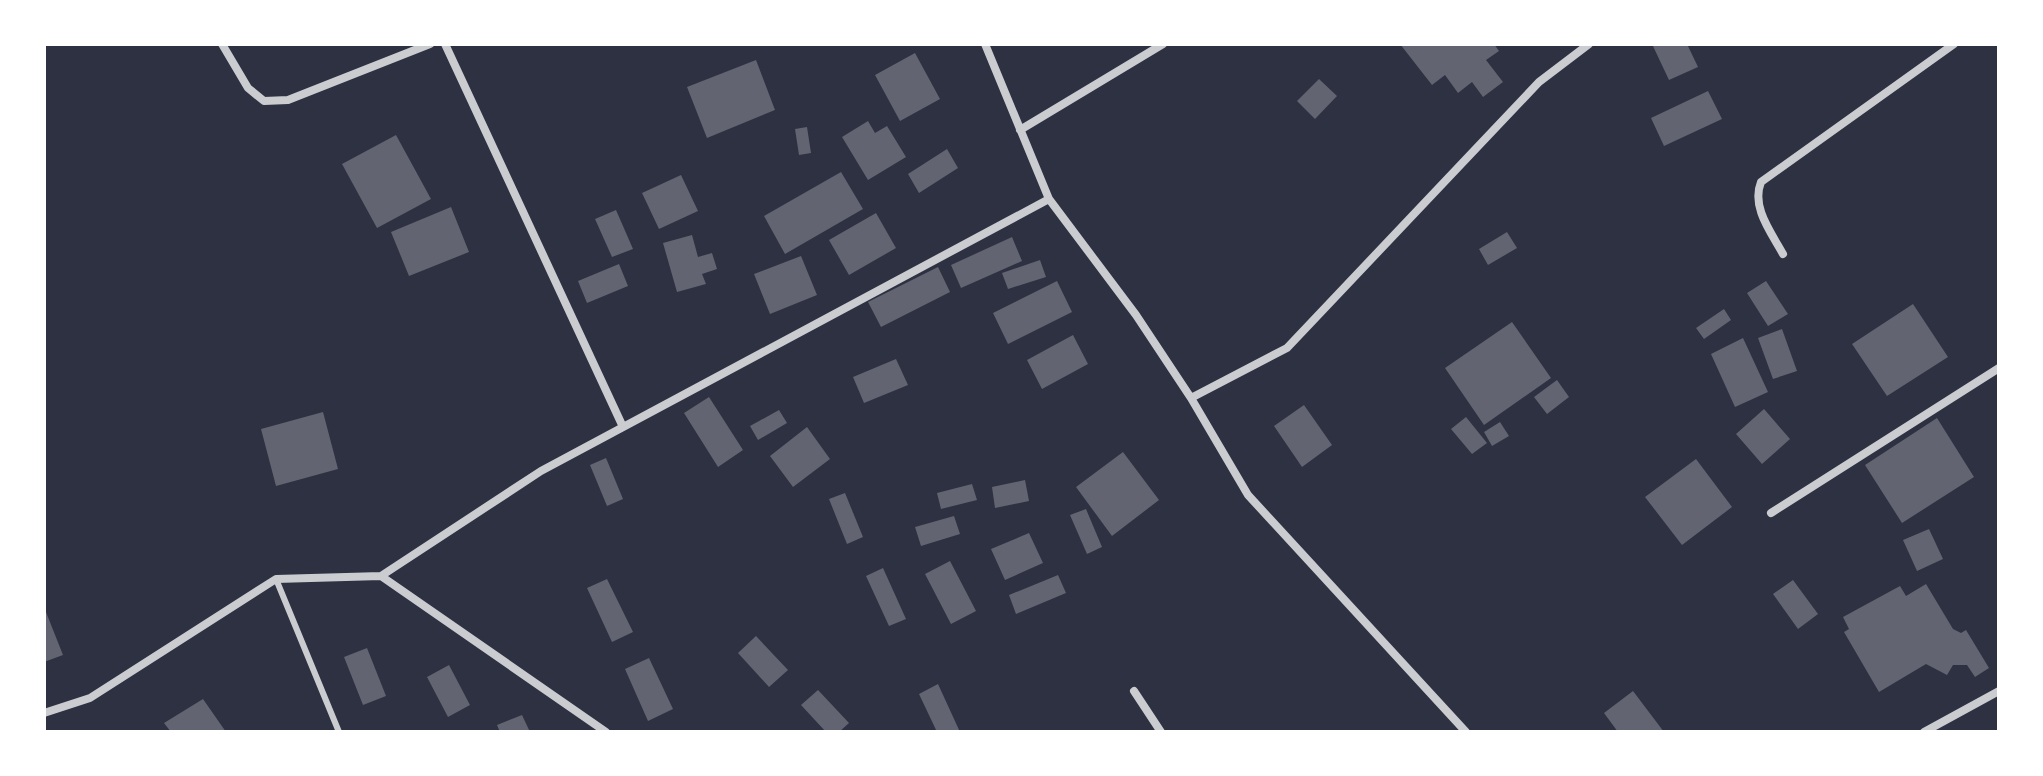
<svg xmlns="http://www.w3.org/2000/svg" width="2043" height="776" font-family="Merriweather,serif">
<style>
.building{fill:#626471}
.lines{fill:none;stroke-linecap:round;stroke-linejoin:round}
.service{stroke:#caccd0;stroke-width:6}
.minor{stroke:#caccd0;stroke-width:8}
</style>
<rect width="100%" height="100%" fill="#2d3142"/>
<!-- building -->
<path class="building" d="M 1400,44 L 1494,44 L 1499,51 L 1486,60 L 1503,82 L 1483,97 L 1472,82 L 1458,93 L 1445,75 L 1432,85 Z
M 1652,44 L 1687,44 L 1698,67 L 1669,80 Z
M 915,53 L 940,99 L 900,121 L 875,75 Z
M 756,60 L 775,110 L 707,138 L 687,87 Z
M 1319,79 L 1337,96 L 1315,119 L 1297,101 Z
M 1708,91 L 1722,119 L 1664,146 L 1651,118 Z
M 868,121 L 875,133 L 887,126 L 906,157 L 868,180 L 842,137 Z
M 807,127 L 811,153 L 799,155 L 795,129 Z
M 396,135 L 431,199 L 377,228 L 342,164 Z
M 947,149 L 958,168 L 919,193 L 908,174 Z
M 841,172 L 863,209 L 785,254 L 764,216 Z
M 681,175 L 698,211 L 659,229 L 642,193 Z
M 451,207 L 469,252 L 409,276 L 391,232 Z
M 616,210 L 633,249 L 612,257 L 595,219 Z
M 876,213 L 896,248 L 849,275 L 829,240 Z
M 1507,232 L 1517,248 L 1488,265 L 1479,249 Z
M 692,235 L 698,257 L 712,253 L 717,269 L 702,274 L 706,284 L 677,292 L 663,243 Z
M 1012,237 L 1022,261 L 961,288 L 951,265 Z
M 801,256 L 817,295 L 770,314 L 754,274 Z
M 1040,260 L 1046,277 L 1008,289 L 1002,273 Z
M 619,264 L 628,286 L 587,303 L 578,281 Z
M 938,267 L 950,292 L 881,327 L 868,302 Z
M 1057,281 L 1072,312 L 1008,344 L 993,313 Z
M 1766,281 L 1788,314 L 1768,326 L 1747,293 Z
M 1913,304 L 1948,357 L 1887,396 L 1852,344 Z
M 1724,309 L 1731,320 L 1704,339 L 1696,328 Z
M 1512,322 L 1551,378 L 1484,425 L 1445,368 Z
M 1782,329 L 1797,371 L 1773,379 L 1758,338 Z
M 1073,335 L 1088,364 L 1042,389 L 1027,360 Z
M 1743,338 L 1768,392 L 1735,407 L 1711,354 Z
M 896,359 L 908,385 L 864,403 L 853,377 Z
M 1557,380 L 1569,397 L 1547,414 L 1534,397 Z
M 709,397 L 743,450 L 718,467 L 684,413 Z
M 1304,405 L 1332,445 L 1302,467 L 1274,426 Z
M 1764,409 L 1790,439 L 1762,464 L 1736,434 Z
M 779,410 L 787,423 L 758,440 L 750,426 Z
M 323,412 L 338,469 L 276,486 L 261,429 Z
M 1466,417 L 1487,443 L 1472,454 L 1451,429 Z
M 1937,418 L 1974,477 L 1902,523 L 1865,465 Z
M 1500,422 L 1509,436 L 1492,446 L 1484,432 Z
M 807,427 L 830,459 L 793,487 L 770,456 Z
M 1123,452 L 1159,500 L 1112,536 L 1076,487 Z
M 606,458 L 623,499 L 607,506 L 590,465 Z
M 1696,459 L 1732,507 L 1682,545 L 1645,497 Z
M 1025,480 L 1029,501 L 995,508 L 992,487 Z
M 972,484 L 977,500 L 941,509 L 937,493 Z
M 845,493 L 863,537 L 847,544 L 829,499 Z
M 1086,509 L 1102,547 L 1087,554 L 1070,515 Z
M 954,516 L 960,534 L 921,546 L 915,527 Z
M 1929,529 L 1943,559 L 1917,571 L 1903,540 Z
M 1029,533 L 1043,563 L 1005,580 L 991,549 Z
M 950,561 L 976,611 L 951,624 L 925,574 Z
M 883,568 L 906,619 L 889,626 L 866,576 Z
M 1058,575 L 1066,593 L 1016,614 L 1009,595 Z
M 607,579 L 633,632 L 612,642 L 587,588 Z
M 1793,580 L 1818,614 L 1798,629 L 1773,594 Z
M 1926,584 L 1953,629 L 1961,633 L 1966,630 L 1989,668 L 1975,677 L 1967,665 L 1953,665 L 1947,675 L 1926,664 L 1879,692 L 1844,632 L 1849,629 L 1843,617 L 1900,586 L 1906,596 Z
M 44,607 L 63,655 L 44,662 Z
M 756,636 L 788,670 L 769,687 L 738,653 Z
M 367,648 L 386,696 L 363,705 L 344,657 Z
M 649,658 L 673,709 L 648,721 L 625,669 Z
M 449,665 L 470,705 L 448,717 L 427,677 Z
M 938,684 L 960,732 L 937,732 L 919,694 Z
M 818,690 L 849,723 L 839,732 L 826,732 L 801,705 Z
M 1633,691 L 1664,732 L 1618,732 L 1604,713 Z
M 203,699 L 226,732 L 171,732 L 164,723 Z
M 522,715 L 530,732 L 500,732 L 497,725 Z"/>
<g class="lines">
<!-- service -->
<path class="service" d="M 276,579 L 339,732"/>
<!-- minor -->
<path class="minor" d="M 222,44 L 248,88 L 264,101 L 288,100 L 430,44
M 445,44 L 623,427
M 985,44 L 1049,199 L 1136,315 L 1191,398 L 1248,495 L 1466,732
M 1020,130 L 1163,44
M 1783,254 C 1771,232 1751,207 1761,182 L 1954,44
M 1191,398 L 1287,348 L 1539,82 L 1589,44
M 1771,513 L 1999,368
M 381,576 L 541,471 L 1049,199
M 1134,691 L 1161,732
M 44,713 L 90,698 L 276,579 L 381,576 L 606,732
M 1924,732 L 1999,691"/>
</g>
<!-- border -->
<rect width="2043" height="776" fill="none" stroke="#ffffff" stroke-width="92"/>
</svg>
